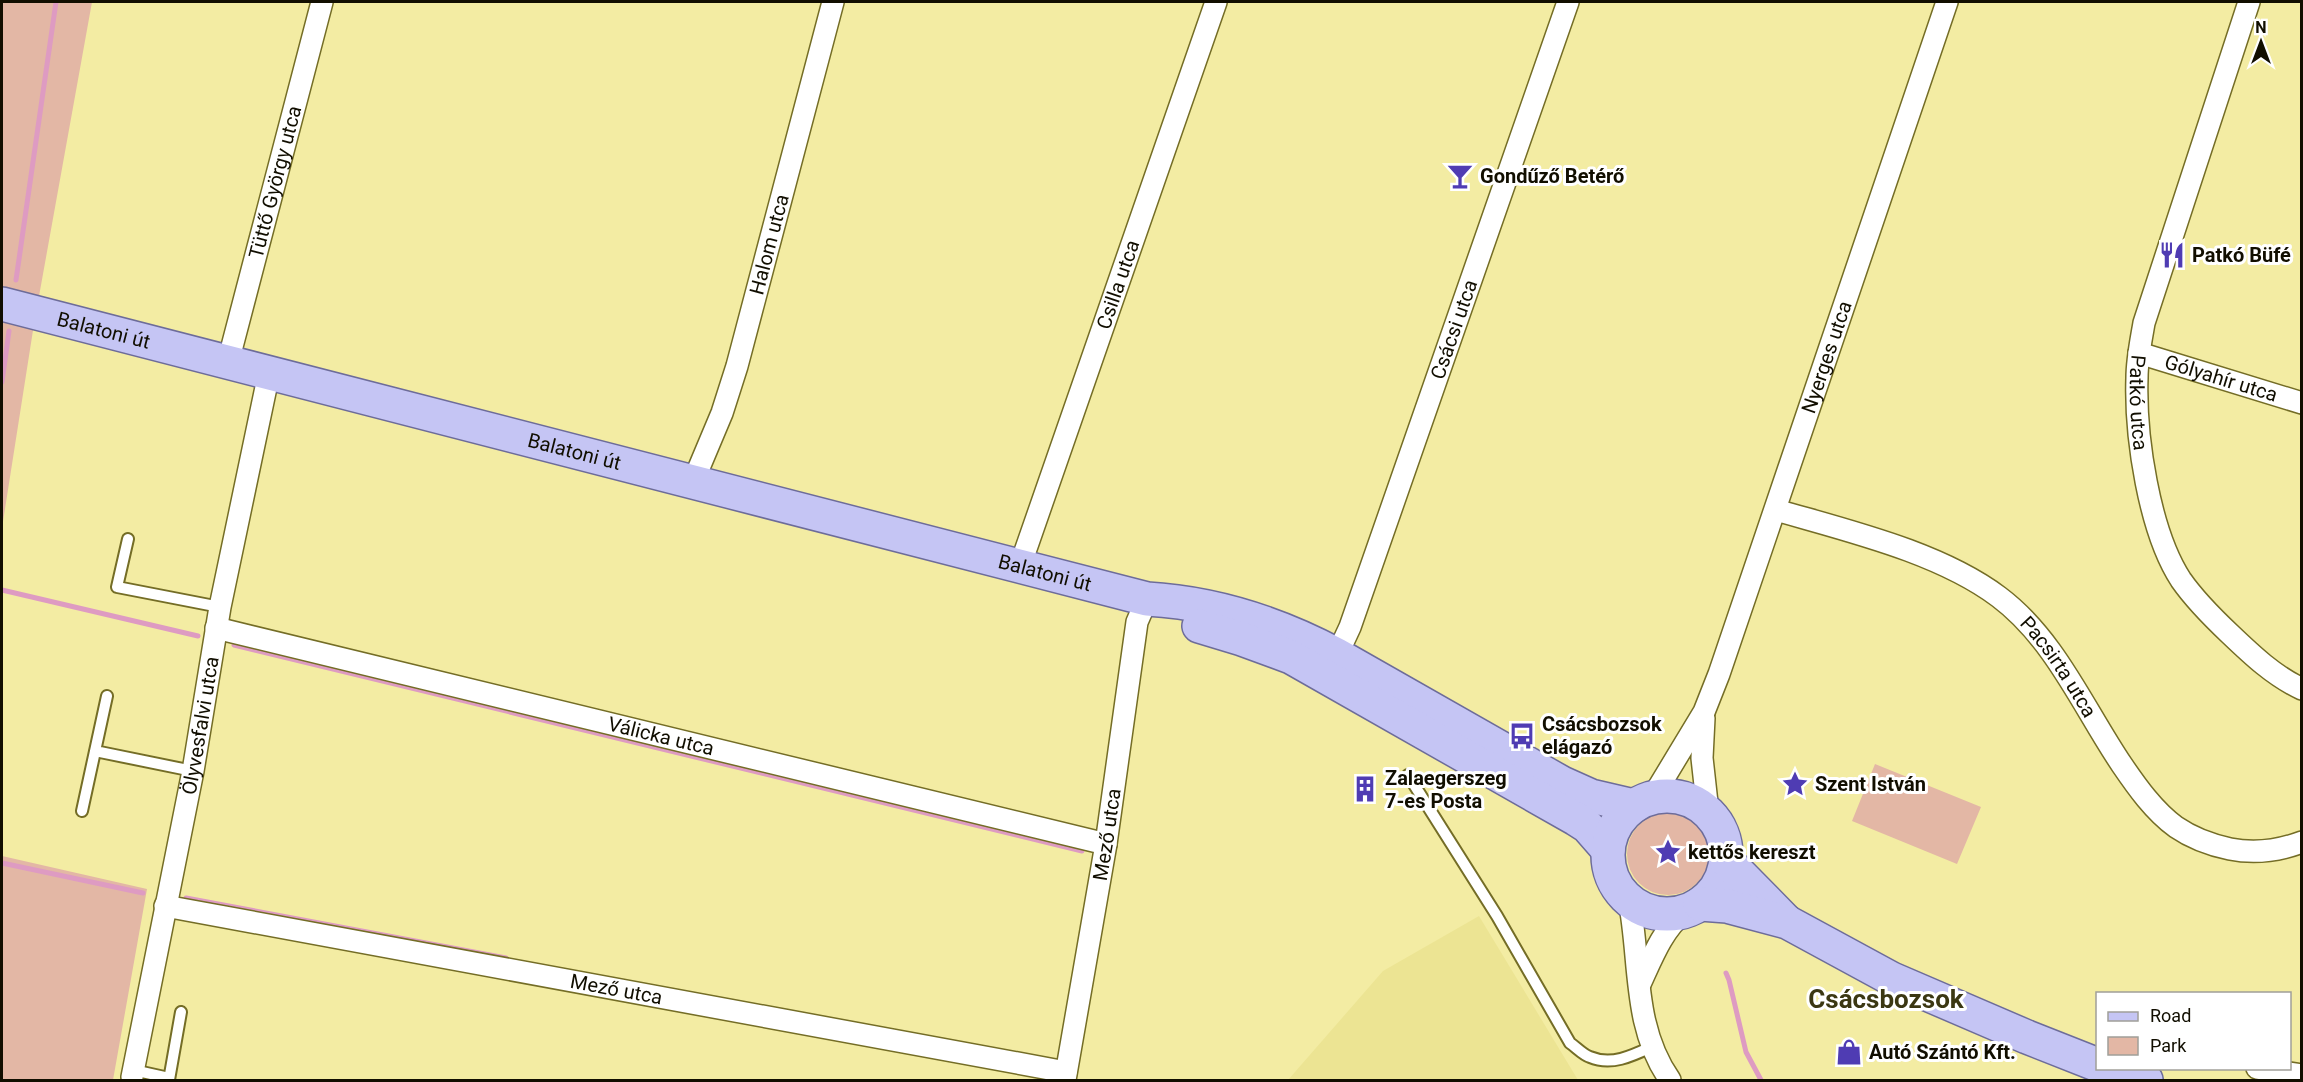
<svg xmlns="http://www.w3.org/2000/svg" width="2303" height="1082" font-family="Roboto,sans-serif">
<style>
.built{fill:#ece493}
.green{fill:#e3b7a5}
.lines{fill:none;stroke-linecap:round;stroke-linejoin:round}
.stream{stroke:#de9bc2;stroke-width:5}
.lane-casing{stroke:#746d26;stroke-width:14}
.street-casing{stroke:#746d26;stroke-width:24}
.primary-casing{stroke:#6d6c99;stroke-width:36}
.lane{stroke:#fff;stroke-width:10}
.street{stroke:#fff;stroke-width:21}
.primary{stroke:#c5c5f4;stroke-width:33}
.labels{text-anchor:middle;stroke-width:6;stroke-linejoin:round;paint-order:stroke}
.poi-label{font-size:20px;font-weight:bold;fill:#110e00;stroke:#fff;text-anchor:start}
.street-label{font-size:20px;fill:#110e00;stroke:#fff}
.district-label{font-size:26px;font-weight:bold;fill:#3b3712;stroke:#fff}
</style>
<rect width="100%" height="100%" fill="#f3eca3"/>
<!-- built -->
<path class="built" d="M 1479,916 L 1578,1080 L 1288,1080 L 1383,971 Z"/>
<!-- green -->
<path class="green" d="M 2,2 L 92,2 L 34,324 L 2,528 Z
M 1875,764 L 1981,807 L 1957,864 L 1852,821 Z
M1627 854a41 41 0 1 1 82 0a41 41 0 1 1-82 0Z
M 2,856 L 147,889 L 113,1080 L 2,1080 Z"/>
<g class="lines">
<!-- stream -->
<path class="stream" d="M 16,280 L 56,2
M 2,382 L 9,331
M 2,590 L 198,636
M 234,645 L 1082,851
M 2,863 L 143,893
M 186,898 L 506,958
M 1726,973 L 1729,980 L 1746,1052 L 1761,1080"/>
<!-- lane casing -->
<g class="lane-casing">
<path id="lane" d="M 128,539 L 117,587 L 220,607
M 95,751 L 193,771
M 1408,775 L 1497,916 L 1570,1043 C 1576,1047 1583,1055 1590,1057 C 1611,1066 1632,1056 1651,1047
M 82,811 L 107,696
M 133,1070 L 169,1078
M 169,1080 L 181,1012"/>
</g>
<!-- street casing -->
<g class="street-casing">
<g id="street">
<path id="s1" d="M 2249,2 L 2144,323 C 2141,341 2137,359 2137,378 C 2135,436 2149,531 2181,580 C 2195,600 2212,617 2230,634 C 2252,655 2274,676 2302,689"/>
<path id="s2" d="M 2139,353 L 2302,403"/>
<path id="s3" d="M 228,362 L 322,2"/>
<path id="s4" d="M 693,482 L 722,413 L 737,366 L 833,2"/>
<path id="s5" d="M 1776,510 C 1848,531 1939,552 1999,597 C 2055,639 2084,709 2122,765 C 2137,787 2154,811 2176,827 C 2192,838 2211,845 2230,849 C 2255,854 2278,851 2302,842"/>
<path id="s6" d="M 1020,566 L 1216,2"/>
<path id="s7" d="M 216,628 L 1106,844"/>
<path id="s8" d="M 1337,655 L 1350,627 L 1568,2"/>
<path d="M 1704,718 L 1702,758 L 1708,812"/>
<path id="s9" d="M 1652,798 L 1704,712 L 1719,674 L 1947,2"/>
<path d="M 1629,900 C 1641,961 1632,1026 1670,1080"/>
<path id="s10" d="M 165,906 L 1066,1072"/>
<path d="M 1640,984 C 1652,958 1662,931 1684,912"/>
<path d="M 2257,1068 L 2302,1075"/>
<path id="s11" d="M 132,1077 L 193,771 L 220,607 L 269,373"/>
<path id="s12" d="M 1065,1080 L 1106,844 L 1137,622 L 1147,599"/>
</g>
</g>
<!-- primary casing -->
<g class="primary-casing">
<g id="primary">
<path id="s13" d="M 2,304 L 1147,599 C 1216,603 1277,623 1337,655 L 1562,783 L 1591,796 L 1634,806"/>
<path d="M 1199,626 L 1242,639 L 1291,657 L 1576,819 L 1587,826 L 1608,850"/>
<circle cx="1667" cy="855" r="59"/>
<path d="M 1726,860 L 1786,921"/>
<path d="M 1700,904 L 1727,906 L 1787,922 L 1892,979 L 2027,1037 L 2098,1065"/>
<path d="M 2109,1068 L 2146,1080"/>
</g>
</g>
<!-- lane -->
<use href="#lane" class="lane"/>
<!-- street -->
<use href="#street" class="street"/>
<!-- primary -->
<use href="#primary" class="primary"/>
</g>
<!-- icons -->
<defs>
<g id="bar-bare" transform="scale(2.07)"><path d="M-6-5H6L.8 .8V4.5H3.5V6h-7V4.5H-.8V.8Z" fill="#4f3cb3" stroke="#fff" stroke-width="2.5" paint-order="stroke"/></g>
<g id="restaurant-bare" transform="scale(2.07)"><path d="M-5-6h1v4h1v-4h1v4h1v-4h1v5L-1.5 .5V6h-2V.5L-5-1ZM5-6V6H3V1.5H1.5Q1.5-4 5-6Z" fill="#4f3cb3" stroke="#fff" stroke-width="2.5" paint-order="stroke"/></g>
<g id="bus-bare" transform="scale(2.07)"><path d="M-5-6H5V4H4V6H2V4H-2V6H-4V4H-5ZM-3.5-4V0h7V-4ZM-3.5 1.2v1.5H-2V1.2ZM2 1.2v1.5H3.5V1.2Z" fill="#4f3cb3" stroke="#fff" stroke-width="2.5" paint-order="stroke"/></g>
<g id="sight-bare" transform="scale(2.07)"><path d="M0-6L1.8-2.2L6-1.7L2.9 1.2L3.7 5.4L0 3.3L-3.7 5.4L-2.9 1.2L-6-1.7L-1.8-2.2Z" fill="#4f3cb3" stroke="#fff" stroke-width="2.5" paint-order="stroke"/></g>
<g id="building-bare" transform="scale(2.07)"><path d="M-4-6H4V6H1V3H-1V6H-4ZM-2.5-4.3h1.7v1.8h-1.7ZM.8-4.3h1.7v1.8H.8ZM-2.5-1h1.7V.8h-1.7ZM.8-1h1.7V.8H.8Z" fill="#4f3cb3" stroke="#fff" stroke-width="2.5" paint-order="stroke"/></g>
<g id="shop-bare" transform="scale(2.07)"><path d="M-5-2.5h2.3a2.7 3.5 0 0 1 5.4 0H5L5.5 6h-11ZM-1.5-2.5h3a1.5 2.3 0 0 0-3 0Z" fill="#4f3cb3" stroke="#fff" stroke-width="2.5" paint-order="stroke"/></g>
</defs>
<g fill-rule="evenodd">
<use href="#bar-bare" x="1460" y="176"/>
<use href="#restaurant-bare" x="2172" y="255"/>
<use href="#bus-bare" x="1522" y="736"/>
<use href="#sight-bare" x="1795" y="784"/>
<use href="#building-bare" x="1365" y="789"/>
<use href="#sight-bare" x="1668" y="852"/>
<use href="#shop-bare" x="1849" y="1052"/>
</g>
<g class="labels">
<!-- poi labels -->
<g class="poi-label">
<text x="1480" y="183">Gondűző Betérő</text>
<text x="2192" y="262">Patkó Büfé</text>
<text x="1542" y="731">Csácsbozsok<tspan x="1542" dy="23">elágazó</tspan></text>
<text x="1385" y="785">Zalaegerszeg<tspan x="1385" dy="23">7-es Posta</tspan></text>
<text x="1815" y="791">Szent István</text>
<text x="1688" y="859">kettős kereszt</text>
<text x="1869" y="1059">Autó Szántó Kft.</text>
</g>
<!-- street labels -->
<g class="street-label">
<text dy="7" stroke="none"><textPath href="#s3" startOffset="186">Tüttő György utca</textPath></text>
<text dy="7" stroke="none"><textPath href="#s4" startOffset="250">Halom utca</textPath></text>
<text dy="7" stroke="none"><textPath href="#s6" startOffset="298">Csilla utca</textPath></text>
<text dy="7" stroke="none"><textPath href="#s8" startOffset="346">Csácsi utca</textPath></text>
<text dy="7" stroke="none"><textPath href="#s13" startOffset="105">Balatoni út</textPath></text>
<text dy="7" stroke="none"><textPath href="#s9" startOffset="476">Nyerges utca</textPath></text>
<text dy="7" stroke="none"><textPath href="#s2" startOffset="86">Gólyahír utca</textPath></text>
<text dy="7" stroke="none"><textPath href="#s1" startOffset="418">Patkó utca</textPath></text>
<text dy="7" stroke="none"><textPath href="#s13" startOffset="591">Balatoni út</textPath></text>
<text dy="7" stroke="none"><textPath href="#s13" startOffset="1077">Balatoni út</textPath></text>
<text dy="7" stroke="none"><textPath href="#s5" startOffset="333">Pacsirta utca</textPath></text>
<text dy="7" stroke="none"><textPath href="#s11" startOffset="358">Ölyvesfalvi utca</textPath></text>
<text dy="7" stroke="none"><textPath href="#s7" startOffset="458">Válicka utca</textPath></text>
<text dy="7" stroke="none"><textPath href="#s12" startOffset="249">Mező utca</textPath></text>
<text dy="7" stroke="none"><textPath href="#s10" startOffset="459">Mező utca</textPath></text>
</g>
<!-- district labels -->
<g class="district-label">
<text x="1886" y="1008">Csácsbozsok</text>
</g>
</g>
<!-- border -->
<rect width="2303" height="1082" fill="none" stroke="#110e00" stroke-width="6"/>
<!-- legend -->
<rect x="2096" y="992" width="195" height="78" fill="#ffffff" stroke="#a09f99" stroke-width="1.5"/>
<rect x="2108" y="1012" width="30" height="9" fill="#c5c5f4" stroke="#a09f99" stroke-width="1.5"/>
<text x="2150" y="1022" font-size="18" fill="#110e00">Road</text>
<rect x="2108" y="1037" width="30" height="18" fill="#e3b7a5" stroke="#a09f99" stroke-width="1.5"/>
<text x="2150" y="1052" font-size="18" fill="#110e00">Park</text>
<!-- north arrow -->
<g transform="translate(2261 42)" stroke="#ffffff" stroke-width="4.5" paint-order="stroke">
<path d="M0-4.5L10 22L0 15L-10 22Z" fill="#110e00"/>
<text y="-9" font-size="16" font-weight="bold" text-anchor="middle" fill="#110e00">N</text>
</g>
</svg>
